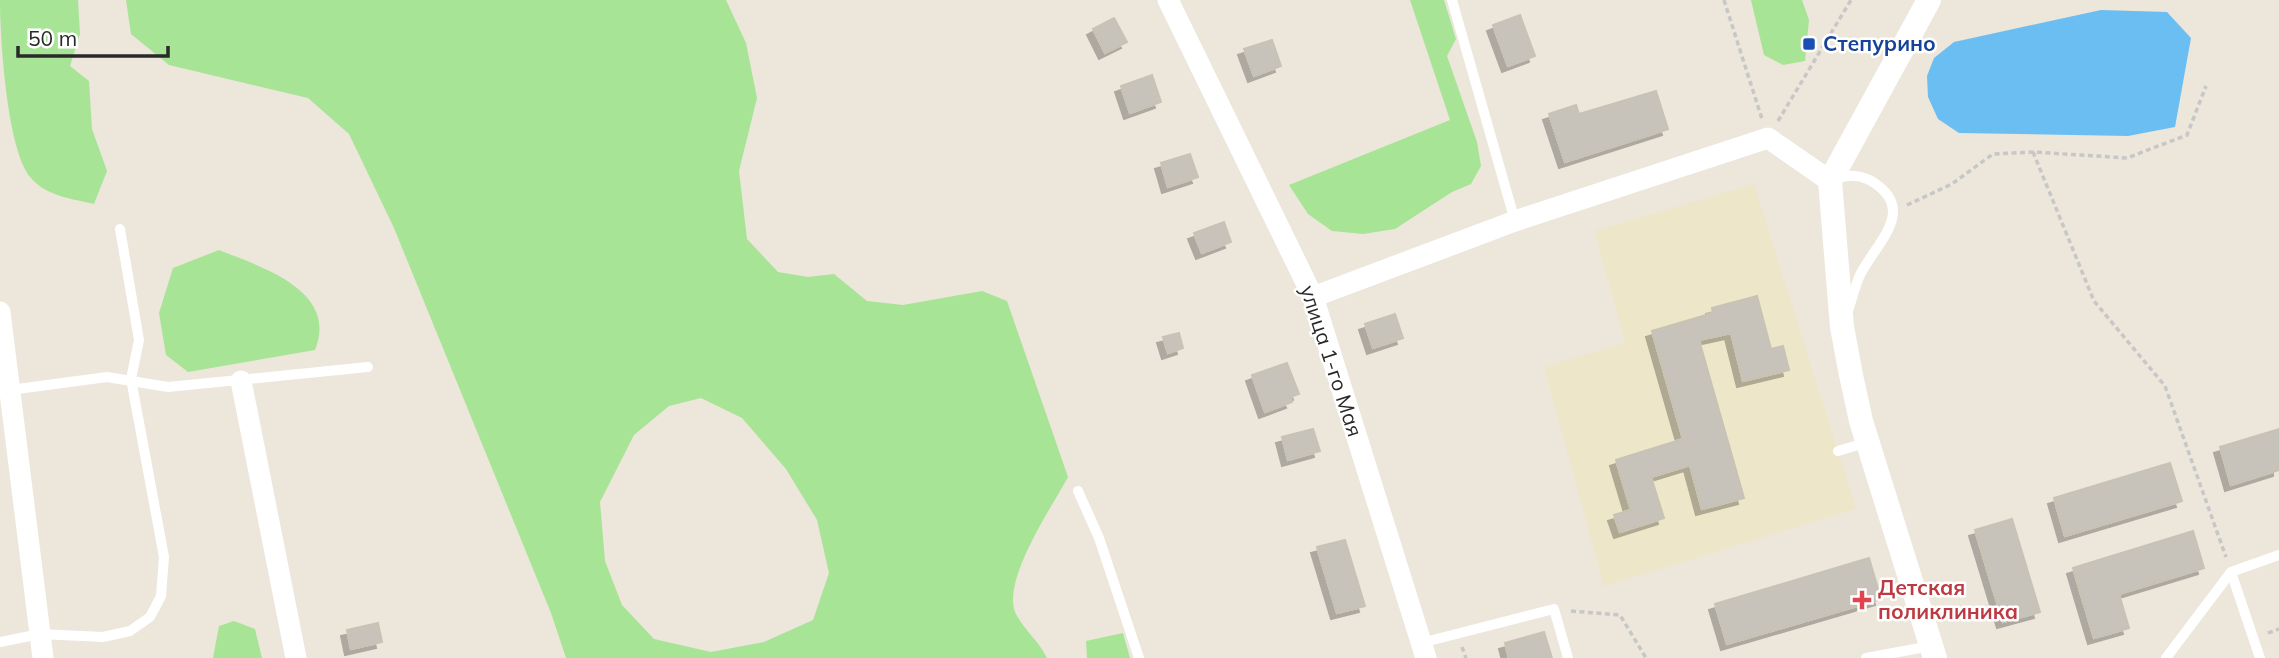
<svg xmlns="http://www.w3.org/2000/svg" width="2279" height="658" font-family="Mulish,sans-serif">
<style>
.education{fill:#eee6c9}
.green{fill:#a7e496;fill-rule:evenodd}
.water{fill:#6bbef1}
.building{fill:#c7c3ba;stroke:#c7c3b4;stroke-width:2;filter:url(#shadow)}
.lines{fill:none;stroke-linecap:round;stroke-linejoin:round}
.path{stroke:#c7c7c7;stroke-width:3.5;stroke-dasharray:5 3.5;stroke-linecap:butt}
.service{stroke:#fff;stroke-width:10}
.minor{stroke:#fff;stroke-width:21}
.tertiary{stroke:#fff;stroke-width:24}
.transit-dot{fill:#1a4fb4;stroke:#fff;stroke-width:2.5}
.health-dot{fill:#e0444e;stroke:#fff;stroke-width:2.5}
.labels{text-anchor:middle;stroke-width:5;stroke-linejoin:round;paint-order:stroke}
.transit-label{font-size:21px;font-weight:bold;fill:#164399;stroke:#fff;text-anchor:start}
.street-label{font-size:21px;fill:#292929;stroke:#fff}
.health-label{font-size:21px;font-weight:bold;fill:#be3a42;stroke:#fff;text-anchor:start}
</style>
<defs>
<filter id="shadow"><feDropShadow dx="-6" dy="6" stdDeviation="0" flood-color="#0004"/></filter>
</defs>
<rect width="100%" height="100%" fill="#ece6db"/>
<!-- education -->
<path class="education" d="M 1754,184 L 1856,509 L 1604,586 L 1544,367 L 1625,343 L 1595,231 Z"/>
<!-- green -->
<path class="green" d="M 0,0 L 78,0 L 80,34 L 70,66 L 89,81 L 92,129 L 107,171 L 94,204 C 73,199 46,196 31,178 C 7,151 0,38 0,0 Z
M 126,0 L 726,0 L 746,43 L 757,98 L 739,171 L 747,239 L 778,272 L 808,277 L 834,274 L 867,301 L 903,305 L 982,291 L 1007,301 L 1068,477 C 1052,507 1000,582 1016,614 C 1024,630 1039,641 1047,658 L 566,658 L 551,613 L 394,228 L 349,134 L 308,98 L 169,65 L 131,34 ZM 701,398 L 742,418 L 786,469 L 817,520 L 829,573 L 813,620 L 764,642 L 711,652 L 654,639 L 622,605 L 605,561 L 600,502 L 634,435 L 669,406 Z
M 1410,0 L 1444,0 L 1456,39 L 1447,56 L 1477,142 L 1481,166 L 1471,184 L 1452,192 L 1395,229 L 1363,234 L 1332,231 L 1308,214 L 1289,185 L 1450,120 Z
M 1751,0 L 1802,0 L 1809,20 L 1805,61 L 1783,65 L 1764,55 Z
M 219,250 C 261,267 339,290 315,350 L 188,372 L 166,355 L 159,313 L 173,268 Z
M 234,621 L 255,629 L 262,658 L 213,658 L 219,626 Z
M 1123,633 L 1130,658 L 1087,658 L 1086,641 Z"/>
<!-- water -->
<path class="water" d="M 2101,10 L 2167,12 L 2191,38 L 2175,127 L 2128,136 L 1959,133 L 1938,119 L 1928,97 L 1927,76 L 1934,58 L 1954,42 Z"/>
<!-- building -->
<path class="building" d="M 1520,15 L 1535,56 L 1508,66 L 1493,25 Z
M 1114,18 L 1127,42 L 1105,53 L 1093,29 Z
M 1272,40 L 1281,66 L 1254,76 L 1244,49 Z
M 1152,75 L 1161,102 L 1130,113 L 1121,86 Z
M 1656,91 L 1668,129 L 1565,162 L 1549,114 L 1576,105 L 1579,114 Z
M 1190,154 L 1198,177 L 1168,187 L 1161,163 Z
M 1224,222 L 1231,242 L 1202,253 L 1194,233 Z
M 1757,296 L 1771,349 L 1783,346 L 1789,370 L 1743,381 L 1731,333 L 1699,340 L 1744,498 L 1702,509 L 1690,465 L 1651,477 L 1664,518 L 1620,532 L 1614,515 L 1631,510 L 1616,460 L 1683,439 L 1652,331 L 1713,313 L 1712,308 Z
M 1395,314 L 1403,338 L 1373,348 L 1365,324 Z
M 1179,333 L 1183,348 L 1168,353 L 1163,337 Z
M 1287,363 L 1299,394 L 1290,397 L 1292,402 L 1265,412 L 1252,375 Z
M 1313,429 L 1320,451 L 1288,460 L 1282,437 Z
M 2279,429 L 2279,470 L 2231,485 L 2220,447 Z
M 2170,463 L 2182,501 L 2065,536 L 2054,498 Z
M 2012,519 L 2040,612 L 2003,622 L 1975,530 Z
M 2193,531 L 2204,568 L 2119,594 L 2129,628 L 2094,638 L 2073,568 Z
M 1345,540 L 1365,606 L 1337,613 L 1317,547 Z
M 1869,558 L 1881,599 L 1727,644 L 1715,604 Z
M 378,623 L 382,642 L 351,649 L 347,630 Z
M 1544,632 L 1552,658 L 1509,658 L 1505,643 Z"/>
<g class="lines">
<!-- path -->
<path class="path" d="M 1724,0 L 1762,119
M 1778,121 L 1851,0
M 2033,152 L 2094,301 L 2165,386 L 2226,557
M 1907,205 L 1952,184 L 1993,154 L 2033,152 L 2127,158 L 2187,135 L 2206,86
M 1571,611 L 1620,615 L 1646,658
M 2268,633 L 2279,629
M 1462,647 L 1466,658"/>
<!-- service -->
<path class="service" d="M 1452,0 L 1515,221
M 1836,179 C 1848,174 1862,175 1873,182 C 1918,211 1875,244 1860,275 C 1855,286 1852,299 1848,311
M 10,390 L 107,377 L 168,387 L 368,367
M 1838,451 L 1868,442
M 1078,491 L 1099,538 L 1139,658
M 2231,572 L 2279,555
M 0,642 L 40,634 L 103,637 L 130,631 L 150,617 L 161,596 L 164,557 L 131,379 L 139,340 L 120,229
M 1421,643 L 1554,609 L 1568,658
M 1866,658 L 1931,646
M 2166,658 L 2231,572 L 2260,658"/>
<!-- minor -->
<path class="minor" d="M 1168,0 L 1313,297 L 1426,658
M 1313,297 L 1515,221 L 1768,138 L 1830,181
M 0,312 L 43,658
M 241,381 L 296,658"/>
<!-- tertiary -->
<path class="tertiary" d="M 1929,0 L 1830,181 L 1842,327 L 1851,375 L 1861,421 L 1935,658"/>
</g>
<!-- markers -->
<rect class="transit-dot" x="1802" y="37" width="14" height="14" rx="3.5"/>
<path class="health-dot" d="M1858.5 589.5h7v7h7v7h-7v7h-7v-7h-7v-7h7z"/>
<g class="labels">
<!-- transit labels -->
<g class="transit-label">
<text x="1823" y="51">Степурино</text>
</g>
<!-- street labels -->
<g class="street-label">
<text transform="translate(1331 361) rotate(72)" y="7">улица 1-го Мая</text>
</g>
<!-- health labels -->
<g class="health-label">
<text x="1878" y="595">Детская<tspan x="1878" dy="24">поликлиника</tspan></text>
</g>
</g>
<!-- scale -->
<path d="M18 46v10h150v-10" fill="none" stroke="#292929" stroke-width="3.5"/>
<text x="28" y="46" font-size="21" fill="#292929" stroke="#ffffff" stroke-width="5" paint-order="stroke">50 m</text>
</svg>
